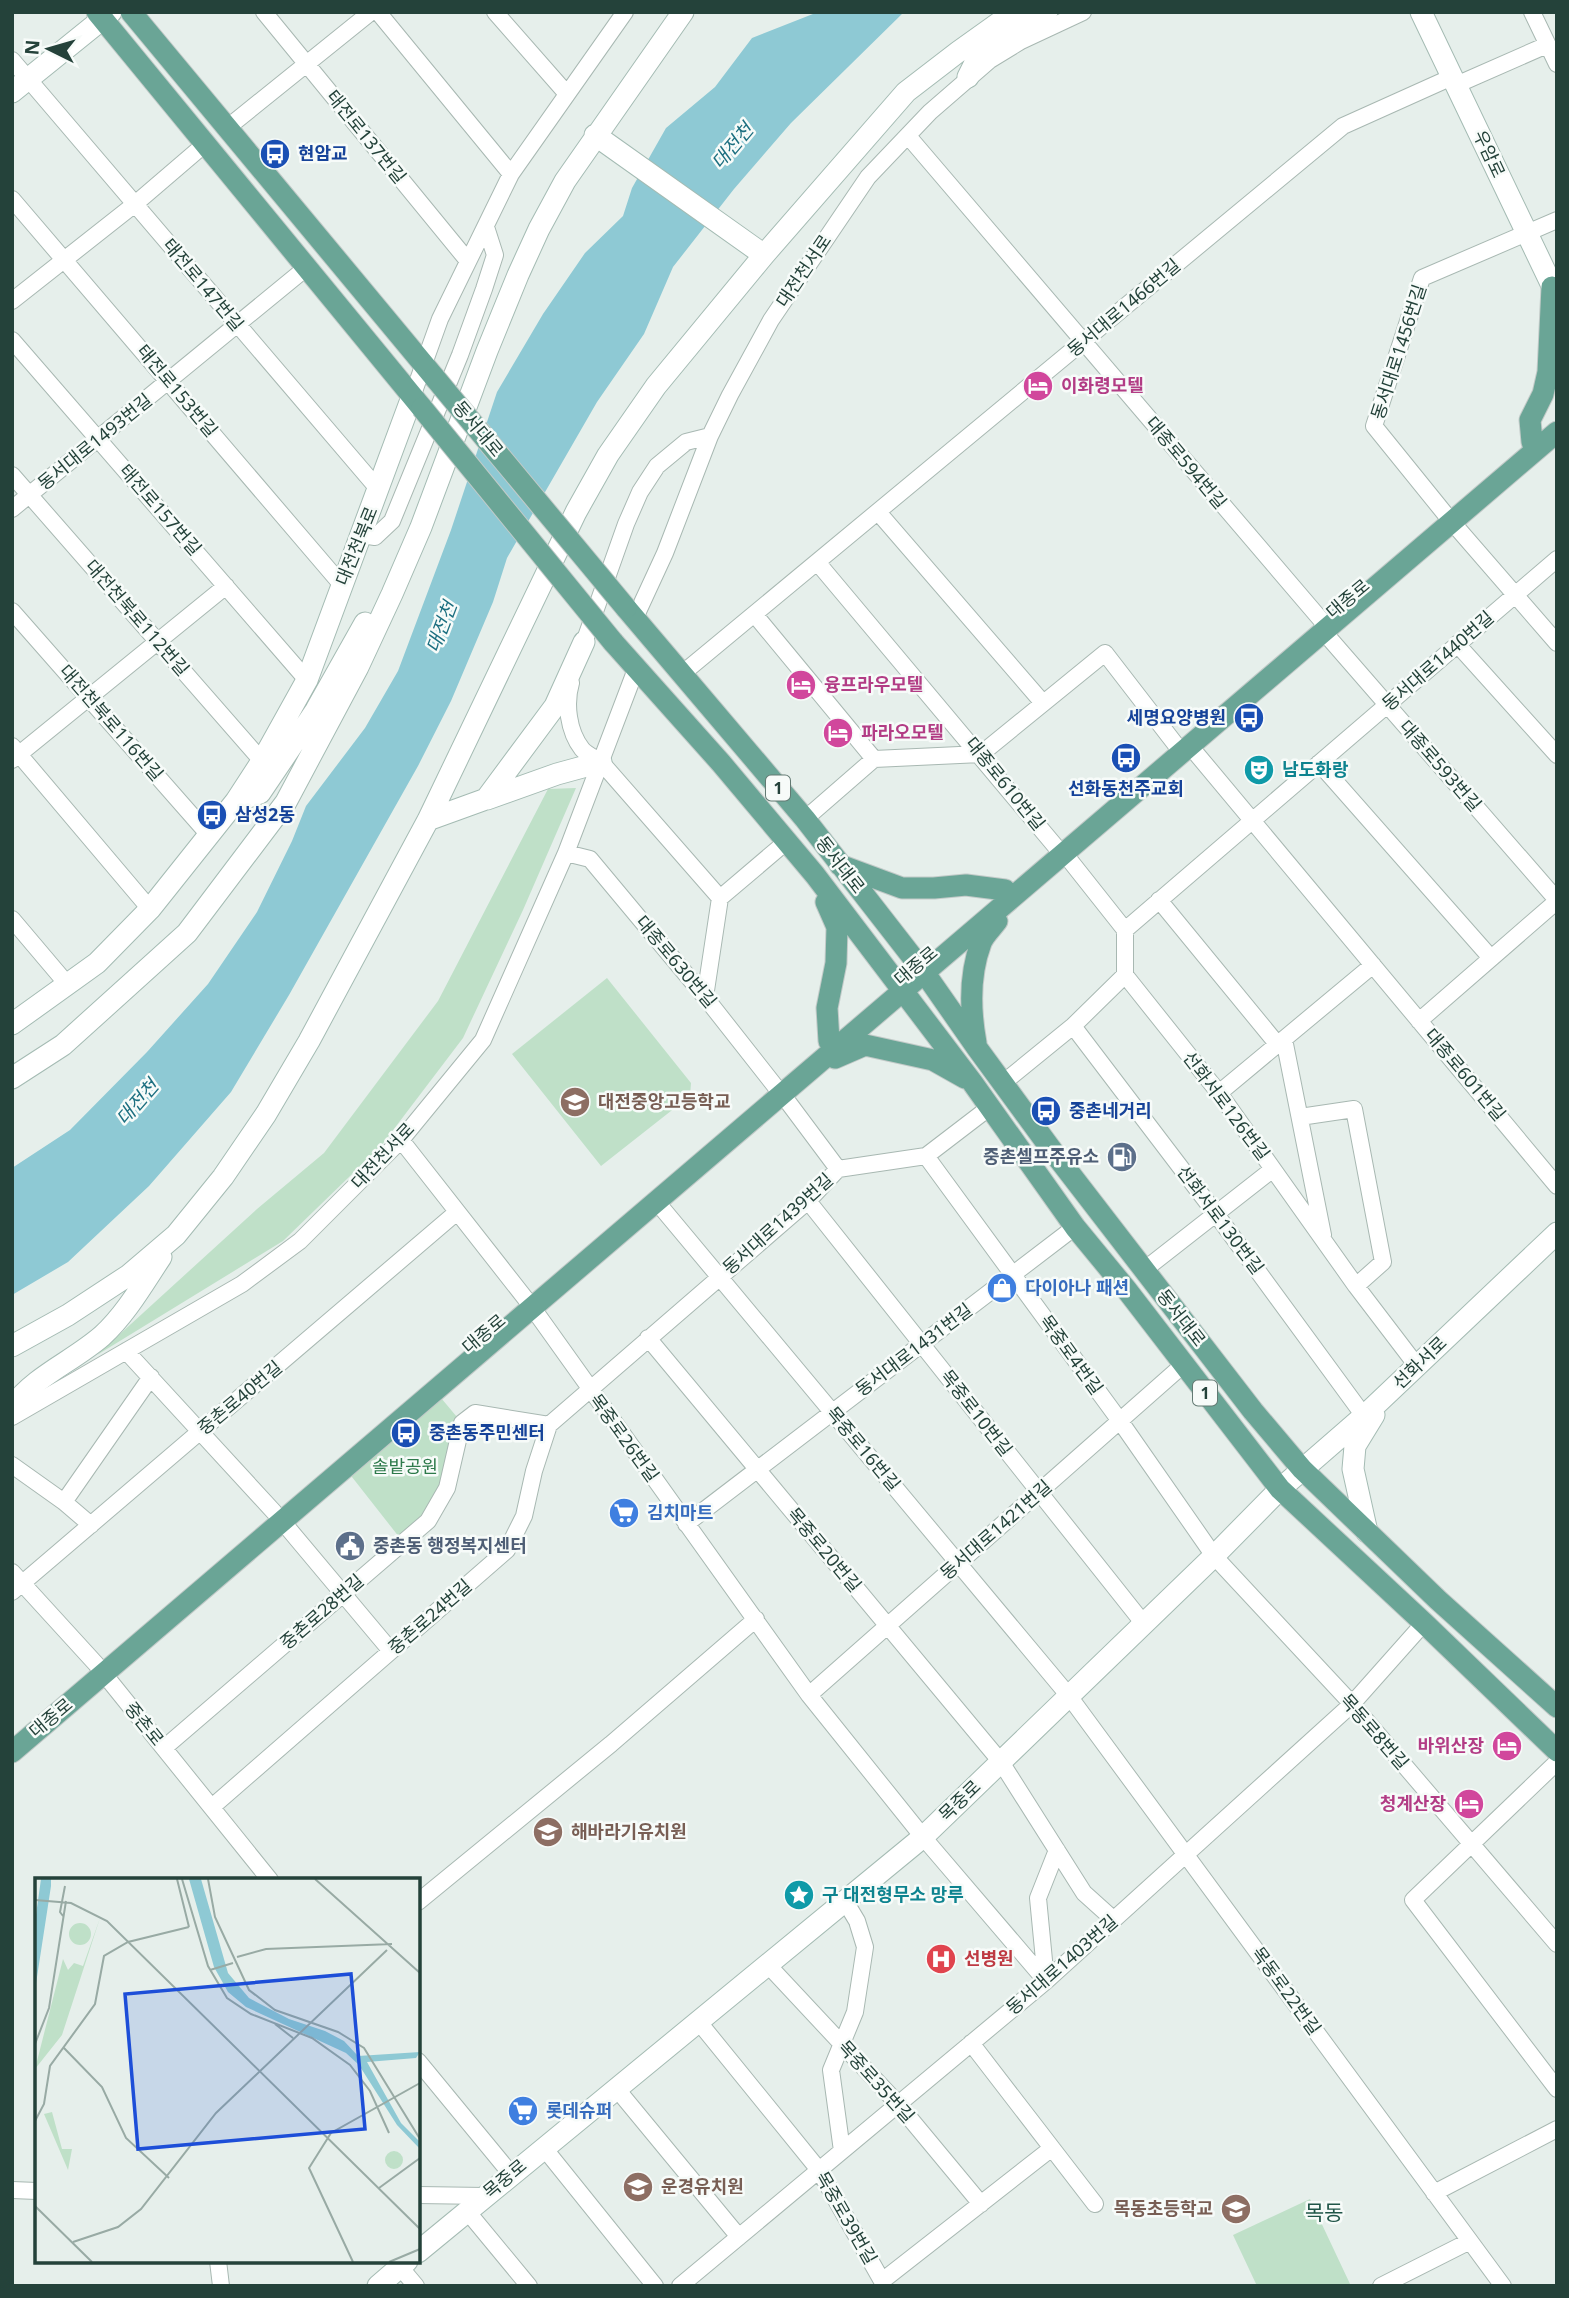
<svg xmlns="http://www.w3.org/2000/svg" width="1569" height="2298" font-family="'Noto Sans','Noto Sans KR',sans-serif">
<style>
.green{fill:#bfe0c8}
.water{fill:#8ec9d4}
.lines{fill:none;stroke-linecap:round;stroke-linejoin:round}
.street-casing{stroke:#a8b8b2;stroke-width:18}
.secondary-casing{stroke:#a4bbb3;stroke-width:23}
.primary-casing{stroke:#c2cac8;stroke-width:23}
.street{stroke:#fff;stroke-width:16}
.secondary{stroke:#fff;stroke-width:21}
.primary{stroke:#6aa596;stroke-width:21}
.primary-bridge-casing{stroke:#c2cac8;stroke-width:23;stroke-linecap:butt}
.primary-bridge{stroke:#6aa596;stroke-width:21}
.labels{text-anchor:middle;stroke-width:5;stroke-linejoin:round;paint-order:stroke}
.shield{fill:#f7fbf9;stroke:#637a73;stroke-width:2}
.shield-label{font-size:16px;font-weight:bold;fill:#24423a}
.street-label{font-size:18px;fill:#24423a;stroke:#f7fbf9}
.transit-label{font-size:18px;font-weight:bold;fill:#164399;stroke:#f7fbf9;text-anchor:start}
.hotel-label{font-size:18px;font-weight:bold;fill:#b23c85;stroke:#f7fbf9;text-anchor:start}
.culture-label{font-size:18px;font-weight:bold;fill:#0d838f;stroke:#f7fbf9;text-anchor:start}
.education-label{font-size:18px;font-weight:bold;fill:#785e54;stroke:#f7fbf9;text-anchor:start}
.service-label{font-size:18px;font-weight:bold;fill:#4e5e75;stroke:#f7fbf9;text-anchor:end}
.shop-label{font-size:18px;font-weight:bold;fill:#366cbe;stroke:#f7fbf9;text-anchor:start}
.park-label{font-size:18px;fill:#2d7a4b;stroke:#f7fbf9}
.health-label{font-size:18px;font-weight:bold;fill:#be3a42;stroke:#f7fbf9;text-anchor:start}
.water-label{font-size:19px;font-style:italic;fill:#1c6f80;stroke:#f7fbf9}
.quarter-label{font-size:21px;fill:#1f5548;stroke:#f7fbf9}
.inset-road{fill:none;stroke:#98aaa4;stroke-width:2}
.view{fill:#1d4ed8;fill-opacity:0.15;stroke:#1d4ed8;stroke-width:3.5}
.inset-edge{fill:none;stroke:#24423a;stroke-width:3.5}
</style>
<rect width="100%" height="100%" fill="#e6efeb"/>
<!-- green -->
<path class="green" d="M 576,788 L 523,910 L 463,1038 L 381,1146 L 283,1241 L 97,1355 L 257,1209 L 324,1153 L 438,1001 L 548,789 Z
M 607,978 L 691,1083 L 690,1096 L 601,1166 L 512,1054 Z
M 431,1386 L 462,1423 L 447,1488 L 403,1542 L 341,1463 Z
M 1310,2199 L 1351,2286 L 1257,2286 L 1233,2235 Z"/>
<!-- water -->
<path class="water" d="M 818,12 L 904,12 L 791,123 L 734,189 L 673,267 L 644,334 L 597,402 L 507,558 L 493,602 L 451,701 L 418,766 L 289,995 L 231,1092 L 149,1186 L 68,1262 L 12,1295 L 12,1168 L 70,1130 L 147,1052 L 208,984 L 257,912 L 292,841 L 306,806 L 365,728 L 398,671 L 451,530 L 497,392 L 543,314 L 585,253 L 623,216 L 632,188 L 666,128 L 715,87 L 752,38 Z"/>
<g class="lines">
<!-- street casing -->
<g class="street-casing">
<path id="street" d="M 264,12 L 468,261
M 378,12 L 511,174
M 495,12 L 567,94
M 1532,12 L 1557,64
M 12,60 L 379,490
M 1456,85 L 1547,45
M 227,128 L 371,12
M 908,136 L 1322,621 L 1323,631 L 1557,900
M 12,199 L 341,584
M 12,301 L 135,204 L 205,144
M 12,340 L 307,680
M 412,397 L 440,319 L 511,174 L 625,12
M 12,475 L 262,761
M 12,509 L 306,268
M 878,512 L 1043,703
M 1446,515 L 1374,426 L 1422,278 L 1557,220
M 1452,522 L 1557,643
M 362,535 L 375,537 L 392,521 L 460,355 L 484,289 L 495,255 L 486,227
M 817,562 L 1056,847
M 12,611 L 209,835
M 755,615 L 874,759
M 635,618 L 665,553 L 710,436 L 730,395 L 771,320 L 868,177 L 930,112 L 990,60 L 1021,41 L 1083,12
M 1457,644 L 1557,755
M 581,651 L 626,524 L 640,492 L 657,466 L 686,442 L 710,436
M 683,673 L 1343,126 L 1452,77
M 571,683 C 565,703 568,731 582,749 C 586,754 595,758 601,762 L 720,898
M 12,746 L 150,909
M 1190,746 L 1557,1186
M 12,760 L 226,586
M 1319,763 L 1491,958
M 805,819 L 874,759 L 981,754 L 1105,653 L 1176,745
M 566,853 L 590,859 L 705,997 L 775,1086
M 1064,853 L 1125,930
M 1159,900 L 1278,1045
M 12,919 L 67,984
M 1125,975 L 1219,1093 L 1356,1286 L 1417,1366
M 705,997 L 720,898 L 786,842
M 1419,1021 L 1557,901
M 1073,1026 L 1216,1214 L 1364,1416
M 1284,1039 L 1323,1235
M 1003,1083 L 1073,1026 L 1125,975 L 1125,930 L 1557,559
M 1219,1093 L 1373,965
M 782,1094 L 838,1169
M 1300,1117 L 1354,1109 L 1383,1262 L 1356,1286
M 401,1140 L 532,1307 L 809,1695 L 923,1837 L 1046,1981
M 926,1156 L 1120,1421 L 1214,1556 L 1352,1704 L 1557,1944
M 656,1201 L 1069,1696 L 1503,2286
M 808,1201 L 1144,1624
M 1144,1270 L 1273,1169
M 648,1338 L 1001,1762 L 1084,1893 L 1114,1920
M 126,1351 L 274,1512
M 12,1417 L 242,1284 L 300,1241 L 401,1140 L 483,1040 L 566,853 L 636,669
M 12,1465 L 64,1502 L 91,1525
M 64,1502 L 151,1377
M 282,1521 L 391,1651
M 686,1524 L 1075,1227
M 12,1572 L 96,1664 L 270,1880
M 12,1592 L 457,1212
M 809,1695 L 1183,1365
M 164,1748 L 428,1521 L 447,1488 L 462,1423 L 475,1413 L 549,1425
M 1557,1762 L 1413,1900 L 1557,2089
M 212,1807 L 507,1550 L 524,1516 L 534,1471 L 549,1425 L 808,1201 L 838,1169 L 926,1156 L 990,1107
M 418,1902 L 611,1744 L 756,1619
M 767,1964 L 898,2104 L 981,2204
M 1046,1981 L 1038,1898 L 1057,1850
M 698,2021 L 819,2170 L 882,2281 L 1052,2148
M 971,2043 L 1095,2204
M 418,2061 L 511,2174
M 616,2088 L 739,2237
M 544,2148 L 655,2286
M 842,2151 L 831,2070 L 855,2012 L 865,1947 L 857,1921 L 845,1901
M 12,2190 L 37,2191
M 1434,2193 L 1557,2129
M 418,2195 L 485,2196
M 467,2211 L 529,2286
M 218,2261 L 221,2286
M 400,2267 L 416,2286
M 680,2286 L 1046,1981 L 1352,1704 L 1424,1623
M 1381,2286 L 1470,2241"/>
</g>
<!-- secondary casing -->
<g class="secondary-casing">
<path id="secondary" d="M 1421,12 L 1557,296
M 968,77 L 981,51 L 1047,12
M 12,92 L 111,12
M 595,135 L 764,255
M 487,799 L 557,774 L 601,762
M 236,801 L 260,793 L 316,710 L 365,623
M 428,820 L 486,799 L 555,706 L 584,642
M 12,1024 L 97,963 L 150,909 L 236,801 L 262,761 L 307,680 L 412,397
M 12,1078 L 63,1045 L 187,933 L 286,802 L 358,667 L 392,594 L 421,527 L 487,351 L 518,275 L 539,229 L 565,181 L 683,12
M 12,1346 L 68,1315 L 129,1275 L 176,1235 L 223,1177 L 266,1114 L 309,1041 L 428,820 L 576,512 L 608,455 L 656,386 L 764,255 L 906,92 L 958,52 L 1014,12
M 12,1407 C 36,1375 72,1362 102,1336 C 126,1314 143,1284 161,1257
M 1367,1532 L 1353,1469 L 1355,1446 L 1374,1415
M 418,2252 L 923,1837 L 1214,1556 L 1280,1489 L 1364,1416 L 1557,1233
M 378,2286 L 407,2261"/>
</g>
<!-- primary casing -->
<g class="primary-casing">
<path id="primary" d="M 97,12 L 422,408
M 131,12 L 435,378
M 1532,442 L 1530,420 L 1543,394 L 1548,372 L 1552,287
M 626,608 L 805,819 L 924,972 L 977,1048 L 1051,1149 L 1253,1411 L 1302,1469 L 1438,1600 L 1557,1707
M 613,642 L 721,763 L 815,875 L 972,1082 L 1075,1227 L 1126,1289 L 1280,1489 L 1424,1623 L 1557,1751
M 840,865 L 902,888 L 934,888 L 966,885 L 1005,890
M 826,902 L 837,927 L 836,963 L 827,1008 L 829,1041
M 976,1043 C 970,1010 969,975 981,943 C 984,935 992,928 997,921
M 835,1058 L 865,1045 L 933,1060 L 965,1078
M 12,1752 L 1557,432"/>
</g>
<!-- street -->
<use href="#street" class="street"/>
<!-- secondary -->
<use href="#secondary" class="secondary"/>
<!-- primary -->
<use href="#primary" class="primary"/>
<!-- primary-bridge casing -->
<g class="primary-bridge-casing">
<path id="primary-bridge" d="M 435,378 L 626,608
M 422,408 L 613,642"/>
</g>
<!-- primary-bridge -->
<use href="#primary-bridge" class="primary-bridge"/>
</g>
<!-- icons -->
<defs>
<g id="bus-disc" transform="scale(1.575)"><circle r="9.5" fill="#1a4fb4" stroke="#f7fbf9"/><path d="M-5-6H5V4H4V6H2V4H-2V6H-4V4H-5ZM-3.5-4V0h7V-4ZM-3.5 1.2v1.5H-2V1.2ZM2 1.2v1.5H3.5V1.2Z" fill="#fff"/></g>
<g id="hotel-disc" transform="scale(1.575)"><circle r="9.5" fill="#d1479c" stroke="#f7fbf9"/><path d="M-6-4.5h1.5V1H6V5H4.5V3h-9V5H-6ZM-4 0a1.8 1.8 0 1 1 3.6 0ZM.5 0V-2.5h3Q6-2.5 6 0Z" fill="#fff"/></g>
<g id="theatre-disc" transform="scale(1.575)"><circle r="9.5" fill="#0f9aa8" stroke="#f7fbf9"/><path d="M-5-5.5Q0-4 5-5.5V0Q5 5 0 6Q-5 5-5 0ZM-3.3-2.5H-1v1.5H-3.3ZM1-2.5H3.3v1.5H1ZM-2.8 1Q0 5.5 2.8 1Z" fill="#fff"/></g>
<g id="school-disc" transform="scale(1.575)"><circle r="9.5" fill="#8d6e63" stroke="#f7fbf9"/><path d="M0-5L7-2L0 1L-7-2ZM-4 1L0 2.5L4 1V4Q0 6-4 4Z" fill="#fff"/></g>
<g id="fuel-disc" transform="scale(1.575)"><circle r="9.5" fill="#5c6f8a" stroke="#f7fbf9"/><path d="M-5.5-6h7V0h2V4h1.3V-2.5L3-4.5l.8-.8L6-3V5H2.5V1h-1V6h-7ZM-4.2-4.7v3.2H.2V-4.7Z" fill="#fff"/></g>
<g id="shop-disc" transform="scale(1.575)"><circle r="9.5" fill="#3f7fe0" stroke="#f7fbf9"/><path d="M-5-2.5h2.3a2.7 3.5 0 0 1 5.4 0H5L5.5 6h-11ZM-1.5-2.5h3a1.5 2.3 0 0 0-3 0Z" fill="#fff"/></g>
<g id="supermarket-disc" transform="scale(1.575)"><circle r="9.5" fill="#3f7fe0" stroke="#f7fbf9"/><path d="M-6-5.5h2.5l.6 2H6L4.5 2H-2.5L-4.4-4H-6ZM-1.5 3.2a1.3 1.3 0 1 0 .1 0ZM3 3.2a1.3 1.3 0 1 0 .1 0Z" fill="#fff"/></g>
<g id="civic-disc" transform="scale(1.575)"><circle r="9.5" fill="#5c6f8a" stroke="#f7fbf9"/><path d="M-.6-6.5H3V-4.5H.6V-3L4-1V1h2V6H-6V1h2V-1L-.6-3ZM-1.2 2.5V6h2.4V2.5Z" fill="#fff"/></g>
<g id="sight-disc" transform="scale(1.575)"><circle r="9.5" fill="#0f9aa8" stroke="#f7fbf9"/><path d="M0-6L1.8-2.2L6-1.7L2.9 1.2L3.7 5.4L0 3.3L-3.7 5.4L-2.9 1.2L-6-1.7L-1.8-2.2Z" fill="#fff"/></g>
<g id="hospital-disc" transform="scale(1.575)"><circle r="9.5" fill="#e0444e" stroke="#f7fbf9"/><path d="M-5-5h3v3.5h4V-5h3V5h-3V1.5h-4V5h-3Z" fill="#fff"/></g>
</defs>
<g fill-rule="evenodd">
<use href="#bus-disc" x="275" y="154"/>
<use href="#hotel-disc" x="1038" y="386"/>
<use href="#hotel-disc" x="801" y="685"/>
<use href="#bus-disc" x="1249" y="718"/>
<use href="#hotel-disc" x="838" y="733"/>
<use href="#bus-disc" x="1126" y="758"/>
<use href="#theatre-disc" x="1259" y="770"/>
<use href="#bus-disc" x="212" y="815"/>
<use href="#school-disc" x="575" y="1102"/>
<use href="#bus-disc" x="1046" y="1111"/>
<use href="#fuel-disc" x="1122" y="1157"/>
<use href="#shop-disc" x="1002" y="1288"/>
<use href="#bus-disc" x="406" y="1433"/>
<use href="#supermarket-disc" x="624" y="1513"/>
<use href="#civic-disc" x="350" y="1546"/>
<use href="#hotel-disc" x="1507" y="1746"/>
<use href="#hotel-disc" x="1469" y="1804"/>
<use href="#school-disc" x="548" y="1832"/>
<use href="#sight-disc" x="799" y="1895"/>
<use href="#hospital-disc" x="941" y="1959"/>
<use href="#supermarket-disc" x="523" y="2111"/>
<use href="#school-disc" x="638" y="2187"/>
<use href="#school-disc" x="1236" y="2209"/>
</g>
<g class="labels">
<!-- shield labels -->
<g class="shield">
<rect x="766" y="775.5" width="24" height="25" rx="5"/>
<rect x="1193" y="1380.5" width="24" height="25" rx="5"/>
</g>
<g class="shield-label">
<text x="778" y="794">1</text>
<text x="1205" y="1399">1</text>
</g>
<!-- street labels -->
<g class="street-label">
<text transform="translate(366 137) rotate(51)" y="6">태전로137번길</text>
<text transform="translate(1489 154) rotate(65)" y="6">우암로</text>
<text transform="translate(804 271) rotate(-56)" y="6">대전천서로</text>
<text transform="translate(203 285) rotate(50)" y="6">태전로147번길</text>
<text transform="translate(1124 308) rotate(-40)" y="6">동서대로1466번길</text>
<text transform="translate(1399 352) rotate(-72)" y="6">동서대로1456번길</text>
<text transform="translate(177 391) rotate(50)" y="6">태전로153번길</text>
<text transform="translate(478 429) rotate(50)" y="6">동서대로</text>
<text transform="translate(95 442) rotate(-39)" y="6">동서대로1493번길</text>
<text transform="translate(1186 463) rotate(50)" y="6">대종로594번길</text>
<text transform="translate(160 510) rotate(49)" y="6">태전로157번길</text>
<text transform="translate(357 546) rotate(-68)" y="6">대전천북로</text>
<text transform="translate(1348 599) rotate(-40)" y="6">대종로</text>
<text transform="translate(137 618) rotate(49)" y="6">대전천북로112번길</text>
<text transform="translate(1438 661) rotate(-41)" y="6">동서대로1440번길</text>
<text transform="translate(111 723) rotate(49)" y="6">대전천북로116번길</text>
<text transform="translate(1440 766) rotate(49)" y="6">대종로593번길</text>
<text transform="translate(1005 784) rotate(51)" y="6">대종로610번길</text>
<text transform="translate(840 865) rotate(52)" y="6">동서대로</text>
<text transform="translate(676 962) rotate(50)" y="6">대종로630번길</text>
<text transform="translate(916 966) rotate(-40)" y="6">대종로</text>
<text transform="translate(1465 1075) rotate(50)" y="6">대종로601번길</text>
<text transform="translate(1226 1106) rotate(53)" y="6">선화서로126번길</text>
<text transform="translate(383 1156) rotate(-47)" y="6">대전천서로</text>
<text transform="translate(1220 1220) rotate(53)" y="6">선화서로130번길</text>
<text transform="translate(778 1224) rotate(-42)" y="6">동서대로1439번길</text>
<text transform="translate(1181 1318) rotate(52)" y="6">동서대로</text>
<text transform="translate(484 1334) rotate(-40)" y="6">대종로</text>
<text transform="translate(914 1350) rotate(-37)" y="6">동서대로1431번길</text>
<text transform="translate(1071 1355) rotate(54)" y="6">목중로4번길</text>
<text transform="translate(1420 1363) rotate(-44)" y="6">선화서로</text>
<text transform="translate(240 1398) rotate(-40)" y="6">중촌로40번길</text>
<text transform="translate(976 1413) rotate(52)" y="6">목중로10번길</text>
<text transform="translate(624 1438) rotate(54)" y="6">목중로26번길</text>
<text transform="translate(863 1449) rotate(50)" y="6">목중로16번길</text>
<text transform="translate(996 1530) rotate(-41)" y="6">동서대로1421번길</text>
<text transform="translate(824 1550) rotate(50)" y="6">목중로20번길</text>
<text transform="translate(322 1612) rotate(-41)" y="6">중촌로28번길</text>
<text transform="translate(430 1617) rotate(-41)" y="6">중촌로24번길</text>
<text transform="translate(51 1718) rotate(-40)" y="6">대종로</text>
<text transform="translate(144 1724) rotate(51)" y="6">중촌로</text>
<text transform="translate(1374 1732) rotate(49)" y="6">목동로8번길</text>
<text transform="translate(960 1801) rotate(-44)" y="6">목중로</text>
<text transform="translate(1062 1965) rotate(-41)" y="6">동서대로1403번길</text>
<text transform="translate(1286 1991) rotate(54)" y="6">목동로22번길</text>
<text transform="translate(876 2082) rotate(48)" y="6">목중로35번길</text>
<text transform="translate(505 2179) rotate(-40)" y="6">목중로</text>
<text transform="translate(846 2218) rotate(60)" y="6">목중로39번길</text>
</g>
<!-- transit labels -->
<g class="transit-label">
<text x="298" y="160">현암교</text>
<text x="1226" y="724" text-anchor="end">세명요양병원</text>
<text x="1126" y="795" text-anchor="middle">선화동천주교회</text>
<text x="235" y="821">삼성2동</text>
<text x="1069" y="1117">중촌네거리</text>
<text x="429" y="1439">중촌동주민센터</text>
</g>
<!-- hotel labels -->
<g class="hotel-label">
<text x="1061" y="392">이화령모텔</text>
<text x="824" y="691">융프라우모텔</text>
<text x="861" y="739">파라오모텔</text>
<text x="1484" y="1752" text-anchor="end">바위산장</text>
<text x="1446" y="1810" text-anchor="end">청계산장</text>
</g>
<!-- culture labels -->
<g class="culture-label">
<text x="1282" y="776">남도화랑</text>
<text x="822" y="1901">구 대전형무소 망루</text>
</g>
<!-- education labels -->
<g class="education-label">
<text x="598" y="1108">대전중앙고등학교</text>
<text x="571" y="1838">해바라기유치원</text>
<text x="661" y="2193">운경유치원</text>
<text x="1213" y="2215" text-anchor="end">목동초등학교</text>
</g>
<!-- service labels -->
<g class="service-label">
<text x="1099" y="1163">중촌셀프주유소</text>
<text x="373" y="1552" text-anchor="start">중촌동 행정복지센터</text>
</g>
<!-- shop labels -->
<g class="shop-label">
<text x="1025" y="1294">다이아나 패션</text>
<text x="647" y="1519">김치마트</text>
<text x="546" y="2117">롯데슈퍼</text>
</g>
<!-- park labels -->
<g class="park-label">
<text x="405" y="1473">솔밭공원</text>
</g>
<!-- health labels -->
<g class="health-label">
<text x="964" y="1965">선병원</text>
</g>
<!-- water labels -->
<g class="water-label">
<text transform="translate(732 146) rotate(-50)" y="7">대전천</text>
<text transform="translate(441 627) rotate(-69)" y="7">대전천</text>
<text transform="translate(137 1102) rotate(-49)" y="7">대전천</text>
</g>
<!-- quarter labels -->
<g class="quarter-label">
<text x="1324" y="2220">목동</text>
</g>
</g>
<!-- overview -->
<g transform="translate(35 1878)">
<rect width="385" height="385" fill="#e6efeb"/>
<path d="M 65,40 L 27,157 L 0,191 L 28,81 L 33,92 L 39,85 L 48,88 ZM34 56a11 11 0 1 1 22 0a11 11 0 1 1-22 0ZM 17,234 L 27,271 L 37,271 L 33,292 L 9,236 ZM350 282a9 9 0 1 1 18 0a9 9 0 1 1-18 0Z" fill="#bfe0c8"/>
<path d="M 6,1 L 16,1 L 16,8 L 0,112 L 0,44 ZM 154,1 L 166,1 L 193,95 L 214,120 L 254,141 L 290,153 L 309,163 L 323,178 L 385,174 L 381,180 L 332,184 L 366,245 L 385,264 L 385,271 L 362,247 L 324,187 L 311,175 L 211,129 L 193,114 L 179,89 Z" fill="#8ec9d4"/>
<path class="inset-road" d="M 142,1 L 154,49M 147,1 L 173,88 L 192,120 L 216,136 L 277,160 L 315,187 L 335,213 L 354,255M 173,1 L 180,39 L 214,112 L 240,132 L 303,154 L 329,170 L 385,261M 280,1 L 385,95M 0,22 L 36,25 L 72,43 L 385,351M 28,38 L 25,34 L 30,8M 202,79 L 231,71 L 357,66M 175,92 L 198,85M 240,146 L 258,160M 0,166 L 14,130 L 31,23M 28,169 L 67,209 L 91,260 L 134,300M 0,243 L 9,226 L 15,188 L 60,126 L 69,78 L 93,64 L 154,49M 344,310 L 385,280M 0,328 L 57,384M 38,364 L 83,349 L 106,331 L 181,235 L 352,72M 318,384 L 274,290 L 296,255 L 385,205M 354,384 L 385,371"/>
<path class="view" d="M 316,96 L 330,251 L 103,271 L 90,116 Z"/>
<rect width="385" height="385" class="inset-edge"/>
</g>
<!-- border -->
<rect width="1569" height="2298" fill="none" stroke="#24423a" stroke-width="28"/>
<!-- north arrow -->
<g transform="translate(49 49) rotate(275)" stroke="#f7fbf9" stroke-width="5" paint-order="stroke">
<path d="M0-5L12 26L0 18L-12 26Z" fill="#24423a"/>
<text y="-10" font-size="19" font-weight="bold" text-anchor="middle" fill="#24423a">N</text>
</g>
</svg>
